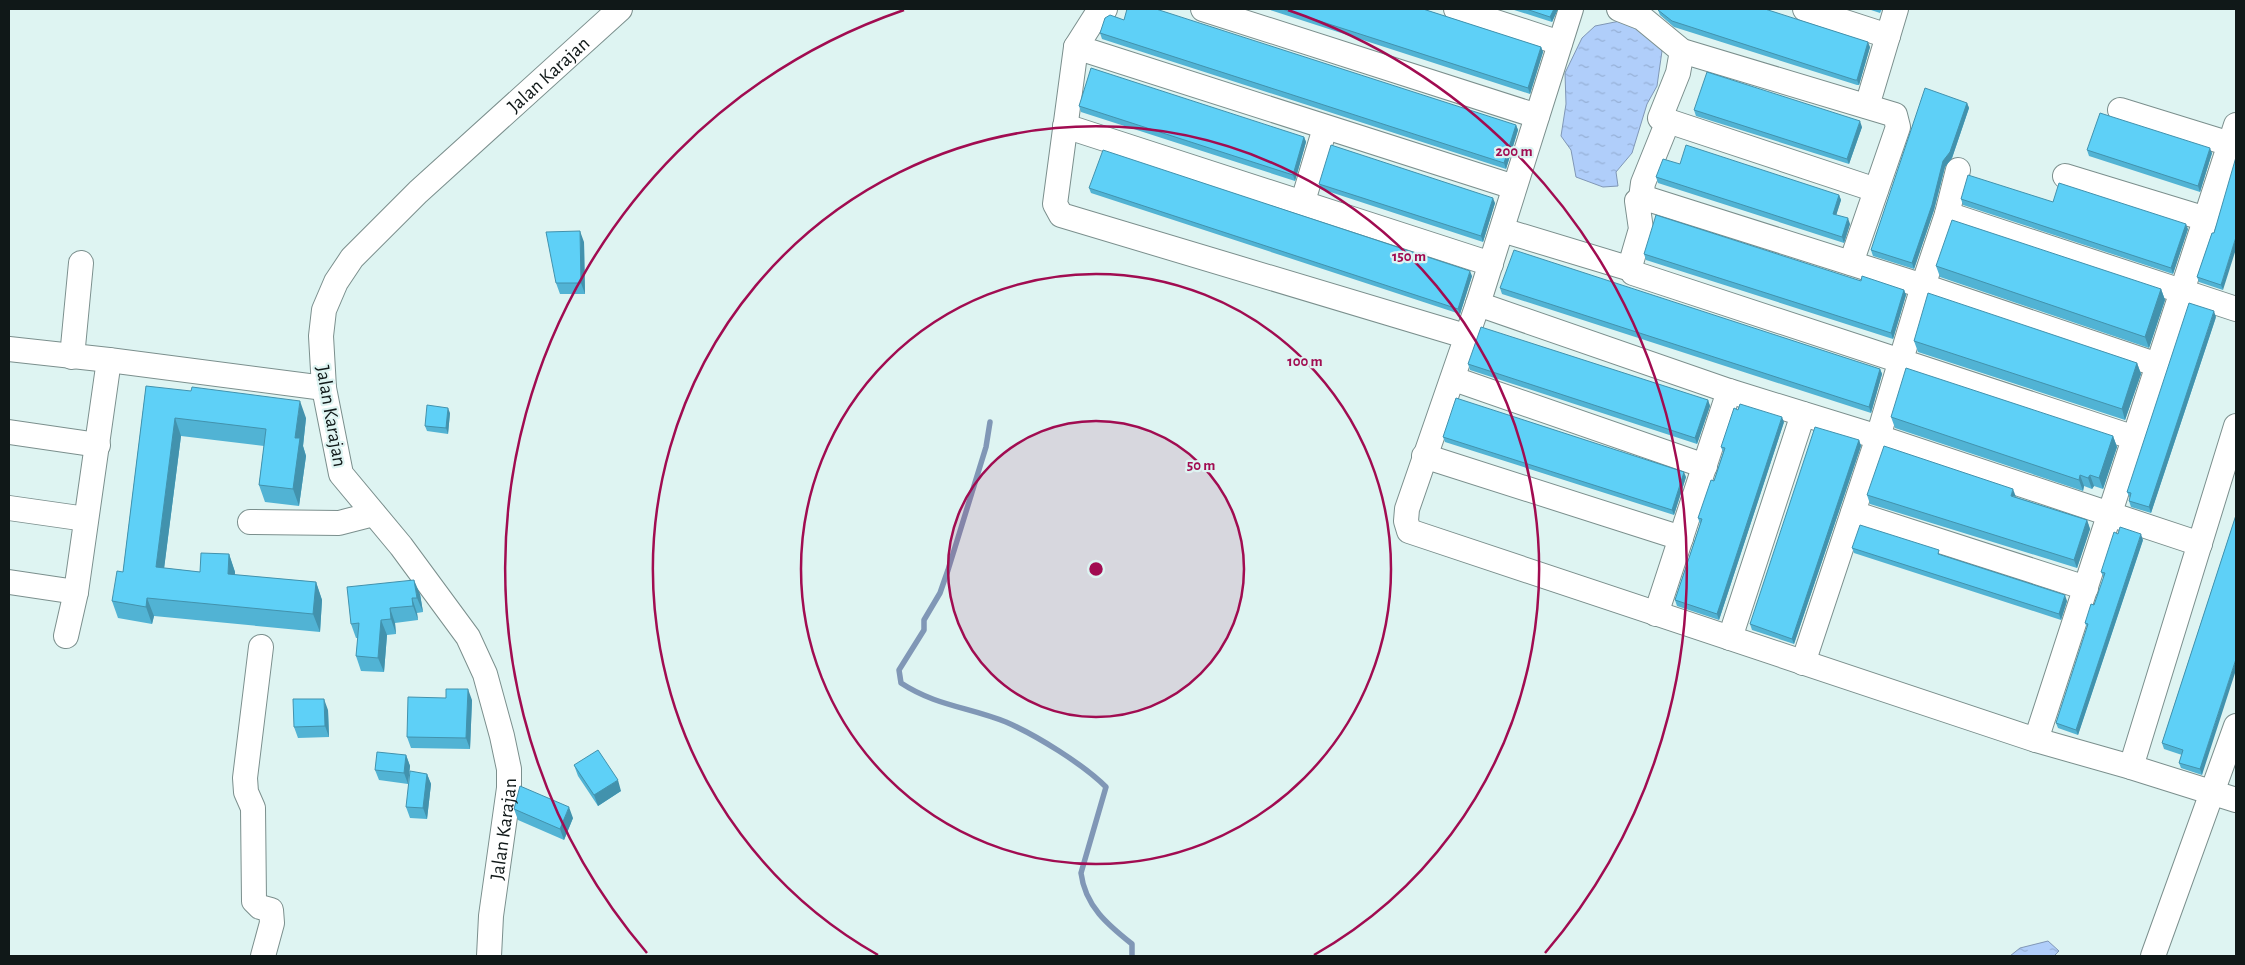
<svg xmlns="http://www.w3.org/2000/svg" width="2245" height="965" font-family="'Alegreya Sans',sans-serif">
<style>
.water{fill:url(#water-ripples);stroke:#8097b6}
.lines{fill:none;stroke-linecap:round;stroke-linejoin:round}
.stream{stroke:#8097b6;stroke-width:5.5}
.minor-casing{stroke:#7b8f8d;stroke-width:26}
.minor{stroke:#fff;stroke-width:24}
.wall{fill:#51b3d4}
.shaded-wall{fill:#4292ad}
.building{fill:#5ed0f7;stroke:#4292ad}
.ring{fill:none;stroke:#a10c51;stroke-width:2.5}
.labels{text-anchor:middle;stroke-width:4.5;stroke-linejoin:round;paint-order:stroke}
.street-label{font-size:20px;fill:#101818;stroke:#def4f2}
.centre{fill:#a10c51;stroke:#def4f2;stroke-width:2.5}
.ring-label{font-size:15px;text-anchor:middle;font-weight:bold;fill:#a10c51;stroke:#def4f2;stroke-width:4.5;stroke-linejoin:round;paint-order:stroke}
</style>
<defs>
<pattern id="water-ripples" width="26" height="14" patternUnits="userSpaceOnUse" patternTransform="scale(1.25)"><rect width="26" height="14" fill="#b0cefa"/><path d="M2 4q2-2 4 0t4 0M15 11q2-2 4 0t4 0" fill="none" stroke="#96b0d6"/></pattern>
</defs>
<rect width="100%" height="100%" fill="#def4f2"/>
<!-- water -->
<path class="water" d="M 1625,20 L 1650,31 L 1662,51 L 1657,86 L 1647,104 L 1632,153 L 1616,172 L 1618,186 L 1603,187 L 1576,177 L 1571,150 L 1561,136 L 1566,104 L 1565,73 L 1582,38 L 1595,26 Z
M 2048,941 L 2059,951 L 2054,956 L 2010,956 L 2020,948 Z"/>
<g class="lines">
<!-- stream -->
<path class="stream" d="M 990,422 L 986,447 L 948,570 L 940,593 L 924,620 L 924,630 L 899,670 L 901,683 C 936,706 969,707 1006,722 C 1036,735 1083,764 1106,787 L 1081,873 C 1085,906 1108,925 1132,944 L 1132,956"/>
<!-- minor casing -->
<g class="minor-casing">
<g id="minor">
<path d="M 1105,9 L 1097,14 L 1076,47 L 1055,204 L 1061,215 L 1465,336"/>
<path d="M 1203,9 L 1537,116"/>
<path d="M 1456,9 L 1560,43"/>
<path d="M 1571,9 L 1478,304 L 1729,391 L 1878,437 L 2200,544"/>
<path d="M 1619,9 L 1642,18 L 1682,51 L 1895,115 L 1898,127 L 1851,263"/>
<path d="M 1805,9 L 1888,36"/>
<path d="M 1076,47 L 1514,187"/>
<path d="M 1867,106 L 1896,9"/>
<path d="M 2120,110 L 2230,144"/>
<path d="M 1668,121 L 1876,190"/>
<path d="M 1065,126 L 1491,264"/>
<path d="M 2065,176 L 2206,219"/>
<path d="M 1641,198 L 1643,183 L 1668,121 L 1660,118 L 1678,73 L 1682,51"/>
<path d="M 1303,201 L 1325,128"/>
<path d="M 1947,214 L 2236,309"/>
<path d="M 1502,230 L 1631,269"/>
<path d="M 1478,304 L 1407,509 L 1406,521 L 1409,531 L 2036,740 L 2236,125"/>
<path d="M 9,349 L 109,360 L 324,388"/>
<path d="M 72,357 L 81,263"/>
<path d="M 1454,379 L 1705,466"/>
<path d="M 2236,426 L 2131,767 L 2236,800"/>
<path d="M 9,432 L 98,445"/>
<path d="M 2135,438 L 1633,273 L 1631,263 L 1641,229 L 1637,201 L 1641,198 L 1648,199 L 1923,286 L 2158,365"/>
<path d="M 1424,456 L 1681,538"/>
<path d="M 9,508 L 86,519"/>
<path d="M 1853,513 L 2086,588"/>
<path d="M 250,522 L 339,523 L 374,514"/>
<path d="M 9,582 L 76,592"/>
<path d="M 1656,614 L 1729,391"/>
<path d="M 66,636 L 76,592 L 109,360"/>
<path d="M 1730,638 L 1803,414"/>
<path d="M 261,647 L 245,778 L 246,792 L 253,808 L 254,901 L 260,907 L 271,910 L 272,923 L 263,956"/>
<path d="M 1803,663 L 1878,437 L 1923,286 L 1947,214 L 1958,170"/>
<path d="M 2036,740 L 2131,767"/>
<path id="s1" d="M 489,956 L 491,916 L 509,788 L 509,769 L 502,736 L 485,674 L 468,637 L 401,546 L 341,474 L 324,388 L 321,336 L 324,310 L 336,282 L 352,258 L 418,192 L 620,9"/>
<path d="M 2153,956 L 2236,726"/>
</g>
</g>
<!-- minor -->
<use href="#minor" class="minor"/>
</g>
<!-- wall -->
<path class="wall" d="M 1267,9 L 1423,9 L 1541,47 L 1543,52 L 1530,94 Z
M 1511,9 L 1558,9 L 1552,22 Z
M 1868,9 L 1882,9 L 1880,13 Z
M 1658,10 L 1870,47 L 1859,85 L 1857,85 L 1674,27 L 1660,15 Z
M 1124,20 L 1516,125 L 1518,130 L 1506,169 L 1102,39 L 1100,33 Z
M 1967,103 L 1969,108 L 1952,158 L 1945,167 L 1934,210 L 1914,269 L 1873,256 L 1871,250 Z
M 1079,106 L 1304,137 L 1306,142 L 1295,181 L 1081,112 Z
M 1694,110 L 1862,127 L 1849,164 L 1696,116 Z
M 2087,150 L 2212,153 L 2200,192 L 2089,156 Z
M 1680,164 L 1839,195 L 1841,200 L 1836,215 L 1850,224 L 1844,243 L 1658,183 L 1656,177 Z
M 1319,184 L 1495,203 L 1483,242 L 1321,189 Z
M 1089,188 L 1472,276 L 1460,314 L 1091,193 Z
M 1961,199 L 2053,202 L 2188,229 L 2173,274 L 1963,205 Z
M 2212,233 L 2223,290 L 2199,282 L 2197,277 Z
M 584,242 L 585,294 L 560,294 L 556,283 Z
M 1644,254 L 1861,281 L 1904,290 L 1906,295 L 1893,339 L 1646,260 Z
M 1936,266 L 2161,289 L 2165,300 L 2149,348 L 1940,277 Z
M 1500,288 L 1880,369 L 1882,374 L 1871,413 L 1502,294 Z
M 2216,317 L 2151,513 L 2131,507 L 2129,501 L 2130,498 L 2127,492 Z
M 1914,341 L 2137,363 L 2141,374 L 2125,420 L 1918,352 Z
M 1468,364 L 1708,400 L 1710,406 L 1697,444 L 1470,370 Z
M 146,386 L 306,418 L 303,446 L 306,456 L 299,506 L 265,502 L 259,485 L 264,446 L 181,436 L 164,568 L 200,572 L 229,554 L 235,572 L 235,575 L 316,582 L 322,600 L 320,632 L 154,616 L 152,624 L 118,618 L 112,601 L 123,572 Z
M 450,413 L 448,434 L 427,431 L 425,426 Z
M 1891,417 L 2113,436 L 2117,447 L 2103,489 L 2094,486 L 2092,489 L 2084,486 L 2083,491 L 1895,428 Z
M 1784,422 L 1719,620 L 1677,606 L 1675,600 L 1700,524 L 1698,518 L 1714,481 L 1723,452 L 1721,447 Z
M 1443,437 L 1686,477 L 1674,515 L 1445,442 Z
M 1859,440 L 1861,446 L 1794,644 L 1752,630 L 1750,624 Z
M 1867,495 L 2016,497 L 2087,520 L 2090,529 L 2077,568 L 1870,504 Z
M 2236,515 L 2202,775 L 2181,768 L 2179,763 L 2182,755 L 2164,749 L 2162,743 Z
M 2143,540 L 2078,735 L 2058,728 L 2056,723 L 2087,628 L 2085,623 L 2094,605 L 2104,578 L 2101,572 Z
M 1852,548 L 1941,555 L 2067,601 L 2061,620 L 1854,553 Z
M 420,594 L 423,612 L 417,613 L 418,620 L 395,623 L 396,634 L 387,635 L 384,672 L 361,671 L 356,656 L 358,638 L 356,638 L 351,624 Z
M 472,700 L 470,749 L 411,748 L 407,737 Z
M 328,710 L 329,737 L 298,738 L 294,727 Z
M 406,755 L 410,766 L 408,784 L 379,780 L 375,770 Z
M 574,765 L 621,791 L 598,806 L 578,776 Z
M 427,774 L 431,784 L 427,819 L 410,818 L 406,807 Z
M 514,809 L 573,818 L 564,840 L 518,820 Z"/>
<!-- shaded-wall -->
<path class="shaded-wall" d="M 1554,9 L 1558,9 L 1552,22 L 1550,17 Z
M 1868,42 L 1870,47 L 1859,85 L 1857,80 Z
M 1541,47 L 1543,52 L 1530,94 L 1528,88 Z
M 1967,103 L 1969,108 L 1952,158 L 1945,167 L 1934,210 L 1914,269 L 1912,263 L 1943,161 Z
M 1860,121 L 1862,127 L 1849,164 L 1847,159 Z
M 1516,125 L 1518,130 L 1506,169 L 1504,163 Z
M 1304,137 L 1306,142 L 1295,181 L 1293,175 Z
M 2210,148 L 2212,153 L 2200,192 L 2198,186 Z
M 1839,195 L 1841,200 L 1835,219 L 1833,214 Z
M 1493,198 L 1495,203 L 1483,242 L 1481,236 Z
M 1848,218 L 1850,224 L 1844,243 L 1842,237 Z
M 2186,224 L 2188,229 L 2173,274 L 2171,268 Z
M 580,231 L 584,242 L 585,294 L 581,283 Z
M 2236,237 L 2236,249 L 2223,290 L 2221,285 Z
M 1470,271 L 1472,276 L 1460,314 L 1458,309 Z
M 2161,289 L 2165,300 L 2149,348 L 2145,337 Z
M 1904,290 L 1906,295 L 1893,339 L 1891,333 Z
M 2214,311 L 2216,317 L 2151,513 L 2149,507 Z
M 2137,363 L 2141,374 L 2125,420 L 2122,409 Z
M 1880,369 L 1882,374 L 1871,413 L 1869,407 Z
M 1708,400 L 1710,406 L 1697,444 L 1695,438 Z
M 300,401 L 306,418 L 303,446 L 306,456 L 299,506 L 293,489 L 295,438 Z
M 448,408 L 450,413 L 448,434 L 446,428 Z
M 1782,417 L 1784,422 L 1719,620 L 1717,614 Z
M 175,418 L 181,436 L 162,585 L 156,567 Z
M 2113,436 L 2117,447 L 2103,489 L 2099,478 Z
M 1859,440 L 1861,446 L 1794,644 L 1792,639 Z
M 1684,472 L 1686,477 L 1674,515 L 1672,510 Z
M 2080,475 L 2084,486 L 2083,491 L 2079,480 Z
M 2090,475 L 2094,486 L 2092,489 L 2088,478 Z
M 2013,489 L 2016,497 L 2011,496 Z
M 2087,520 L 2090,529 L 2077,568 L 2074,560 Z
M 2141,534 L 2143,540 L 2078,735 L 2076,730 Z
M 229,554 L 235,572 L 234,592 L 228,574 Z
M 414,580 L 420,594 L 423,612 L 417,598 Z
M 316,582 L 322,600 L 320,632 L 313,614 Z
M 2065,595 L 2067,601 L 2061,620 L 2059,614 Z
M 147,598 L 154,616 L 152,624 L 146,607 Z
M 412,598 L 417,613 L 418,620 L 413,606 Z
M 390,608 L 395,623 L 396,634 L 391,619 Z
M 381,620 L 387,635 L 384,672 L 378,658 Z
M 2236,659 L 2236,670 L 2202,775 L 2200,769 Z
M 468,689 L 472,700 L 470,749 L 466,738 Z
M 324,699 L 328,710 L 329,737 L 325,726 Z
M 406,755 L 410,766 L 408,784 L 404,773 Z
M 427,774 L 431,784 L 427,819 L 423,808 Z
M 618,780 L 621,791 L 598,806 L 594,795 Z
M 569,807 L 573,818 L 564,840 L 560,829 Z"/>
<!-- building -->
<path class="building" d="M 1127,9 L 1156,9 L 1516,125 L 1504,163 L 1100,33 L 1105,18 L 1110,15 L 1124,20 Z
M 1282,9 L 1423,9 L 1541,47 L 1528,88 Z
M 1526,9 L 1554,9 L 1550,17 Z
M 1659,9 L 1765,9 L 1868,42 L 1857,80 L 1855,80 L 1672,21 L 1658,10 Z
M 1091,68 L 1304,137 L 1293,175 L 1079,106 Z
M 1707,72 L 1860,121 L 1847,159 L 1694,110 Z
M 1925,88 L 1967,103 L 1950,152 L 1943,161 L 1932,205 L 1912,263 L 1871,250 Z
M 2100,113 L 2210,148 L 2198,186 L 2087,150 Z
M 1331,145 L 1493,198 L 1481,236 L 1319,184 Z
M 1686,145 L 1839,195 L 1833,214 L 1848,218 L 1842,237 L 1656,177 L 1663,159 L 1680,164 Z
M 1103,150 L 1470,271 L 1458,309 L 1089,188 Z
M 2236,157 L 2236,237 L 2221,285 L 2197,277 L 2212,233 L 2214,233 Z
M 1968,175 L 2053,202 L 2059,183 L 2186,224 L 2171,268 L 1961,199 Z
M 1656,215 L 1861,281 L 1862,276 L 1904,290 L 1891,333 L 1644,254 Z
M 1952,220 L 2161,289 L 2145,337 L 1936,266 Z
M 580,231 L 581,283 L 556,283 L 546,232 Z
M 1514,250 L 1880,369 L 1869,407 L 1500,288 Z
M 1928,293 L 2137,363 L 2122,409 L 1914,341 Z
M 2189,303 L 2214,311 L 2149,507 L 2129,501 L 2131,493 L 2127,492 Z
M 1481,327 L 1708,400 L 1695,438 L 1468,364 Z
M 1906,368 L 2113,436 L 2099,478 L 2090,475 L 2088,478 L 2080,475 L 2079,480 L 1891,417 Z
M 146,386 L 191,391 L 192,387 L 300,401 L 295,438 L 300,438 L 293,489 L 259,485 L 266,429 L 175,418 L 156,567 L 200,572 L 201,553 L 229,554 L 228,574 L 316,582 L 313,614 L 147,598 L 146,607 L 112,601 L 117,571 L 123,572 Z
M 1456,398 L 1684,472 L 1672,510 L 1443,437 Z
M 1740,404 L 1782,417 L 1717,614 L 1675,600 L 1702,519 L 1698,518 L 1711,480 L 1714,481 L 1725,448 L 1721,447 L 1734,408 L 1738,410 Z
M 427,405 L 448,408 L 446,428 L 425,426 Z
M 1815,427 L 1859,440 L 1792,639 L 1750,624 Z
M 1884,446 L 2013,489 L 2011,496 L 2087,520 L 2074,560 L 1867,495 Z
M 2236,515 L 2236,659 L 2200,769 L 2179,763 L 2183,750 L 2162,743 Z
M 1860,525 L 1939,550 L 1938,554 L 2065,595 L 2059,614 L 1852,548 Z
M 2120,527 L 2141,534 L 2076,730 L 2056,723 L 2088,624 L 2085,623 L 2091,604 L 2094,605 L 2105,573 L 2101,572 L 2114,532 L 2118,534 Z
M 414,580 L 417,598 L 412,598 L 413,606 L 390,608 L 391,619 L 381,620 L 378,658 L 356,656 L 359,623 L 351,624 L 347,587 Z
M 446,689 L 468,689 L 466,738 L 407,737 L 408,697 L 446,698 Z
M 293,699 L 324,699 L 325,726 L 294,727 Z
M 598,750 L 618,780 L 594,795 L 574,765 Z
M 377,752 L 406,755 L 404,773 L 375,770 Z
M 410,771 L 427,774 L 423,808 L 406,807 Z
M 520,786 L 569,807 L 560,829 L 514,809 Z"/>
<!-- distance rings -->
<circle cx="1096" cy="569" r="148" fill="#a10c51" fill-opacity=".12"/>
<g class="ring">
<circle cx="1096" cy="569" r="148"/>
<circle cx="1096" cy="569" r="295"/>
<path d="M878 955A443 443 0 1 1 1314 955"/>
<path d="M647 953A591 591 0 0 1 904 10M1288 10A591 591 0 0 1 1545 953"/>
</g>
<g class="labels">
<!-- street labels -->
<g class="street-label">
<text dy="7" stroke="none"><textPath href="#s1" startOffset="1028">Jalan Karajan</textPath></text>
<text transform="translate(332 416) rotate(80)" y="7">Jalan Karajan</text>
<text dy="7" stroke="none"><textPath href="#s1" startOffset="128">Jalan Karajan</textPath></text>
</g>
</g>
<circle cx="1096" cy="569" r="8" class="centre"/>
<g class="ring-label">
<text x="1514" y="156">200 m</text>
<text x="1409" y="261">150 m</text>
<text x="1305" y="366">100 m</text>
<text x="1201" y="470">50 m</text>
</g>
<!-- border -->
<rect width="2245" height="965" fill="none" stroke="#101818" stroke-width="20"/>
</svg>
